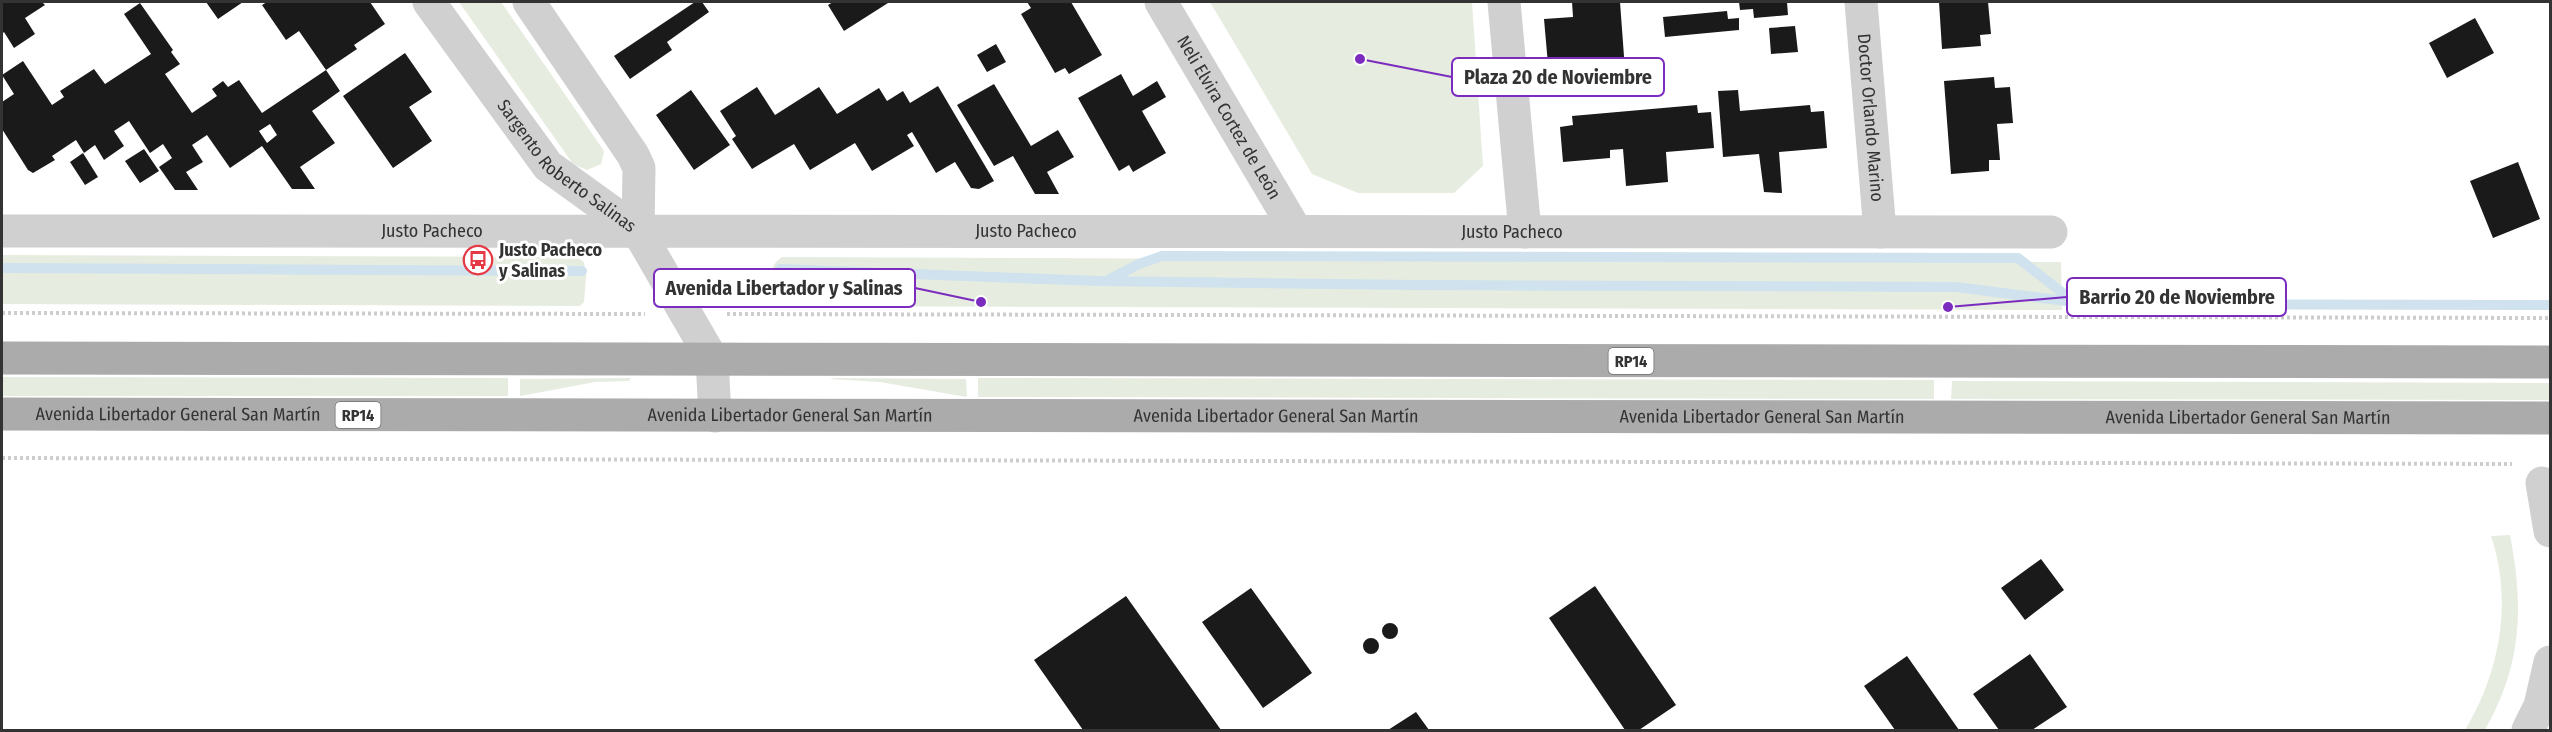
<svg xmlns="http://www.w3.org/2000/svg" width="2552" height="732" font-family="'Fira Sans Condensed',sans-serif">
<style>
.green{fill:#e6ecdf}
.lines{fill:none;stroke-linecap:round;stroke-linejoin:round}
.stream{stroke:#cfe2ee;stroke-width:10}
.building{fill:#1a1a1a;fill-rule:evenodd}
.path{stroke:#cdcdcd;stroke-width:4;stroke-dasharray:3 3;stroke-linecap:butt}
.minor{stroke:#d0d0d0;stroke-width:33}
.primary{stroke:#ababab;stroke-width:33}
.labels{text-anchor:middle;stroke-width:6;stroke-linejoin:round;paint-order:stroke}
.shield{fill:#fff;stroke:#707070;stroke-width:1.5}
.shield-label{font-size:16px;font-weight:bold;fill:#333}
.street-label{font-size:18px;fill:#333;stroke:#fff}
.poi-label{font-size:18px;font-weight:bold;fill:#333;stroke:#fff;text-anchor:start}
.leader{fill:none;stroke:#7b2cbf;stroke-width:2}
.callout-dot{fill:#7b2cbf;stroke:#fff;stroke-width:2}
.callout{fill:#fff;stroke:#7b2cbf;stroke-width:2}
.callout-label{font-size:20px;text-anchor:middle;font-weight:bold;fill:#333}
</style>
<rect width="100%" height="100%" fill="#fff"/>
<!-- green -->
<path class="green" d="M 459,2 L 501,2 L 602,148 L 604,152 L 601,164 L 587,170 L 573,164 Z
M 1210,2 L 1472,2 L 1483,166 L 1454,193 L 1358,193 L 1312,174 Z
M 2,255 L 571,257 L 577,257 L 584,262 L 586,276 L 584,302 L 580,306 L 2,304 Z
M 782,257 L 2061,262 L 2062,310 L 779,306 C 765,294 766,267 782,257 Z
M 2,377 L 508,378 L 508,396 L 2,396 Z
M 631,378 L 629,381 L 595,382 L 520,396 L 520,379 Z
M 835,378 L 966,379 L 967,397 L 880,382 L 829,379 Z
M 978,378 L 1934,380 L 1934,399 L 978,397 Z
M 1952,381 L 2550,383 L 2550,400 L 1951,399 Z
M 2510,535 C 2524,607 2522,665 2485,730 L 2465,730 C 2500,672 2513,601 2491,536 Z"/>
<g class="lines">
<!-- stream -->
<path class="stream" d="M 2,268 L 582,271
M 780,269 L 1099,281 L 1416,285 L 1956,287 L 2089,304 L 2550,305
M 1110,279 L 1139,264 L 1162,256 L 2018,258 L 2069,298 L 2077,300"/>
</g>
<!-- building -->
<path class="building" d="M 2,2 L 42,2 L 45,5 L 25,18 L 35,34 L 14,48 L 4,32 L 2,34 Z
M 206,2 L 243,2 L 218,19 Z
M 267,2 L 370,2 L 385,24 L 354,45 L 357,49 L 326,70 L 299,31 L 286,40 L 262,5 Z
M 695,2 L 702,2 L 709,12 L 667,42 L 672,50 L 630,79 L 614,56 Z
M 833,2 L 887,2 L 888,3 L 844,31 L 828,5 Z
M 1027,2 L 1071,2 L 1102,55 L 1069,74 L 1065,68 L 1055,73 L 1021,14 L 1031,8 Z
M 1572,2 L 1620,2 L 1625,70 L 1549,76 L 1544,19 L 1573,17 Z
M 1739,2 L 1787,2 L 1788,15 L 1754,18 L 1753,9 L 1740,10 Z
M 1939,2 L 1988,2 L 1991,34 L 1980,35 L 1981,46 L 1942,49 Z
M 140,3 L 173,50 L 171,52 L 180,64 L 165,74 L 192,113 L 217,96 L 212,89 L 223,81 L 228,87 L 239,80 L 262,113 L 326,70 L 340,91 L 312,111 L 335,143 L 300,167 L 315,189 L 292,189 L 262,146 L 230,168 L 207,135 L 192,145 L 203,162 L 186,172 L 198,190 L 175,190 L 159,167 L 172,158 L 163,144 L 150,153 L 129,121 L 114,131 L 124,146 L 104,160 L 95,145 L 84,153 L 76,140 L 52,156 L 55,160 L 33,173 L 28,170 L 2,129 L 2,102 L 14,94 L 2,75 L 23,61 L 52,105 L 64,97 L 60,91 L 94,69 L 105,84 L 151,54 L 124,14 ZM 270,124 L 277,135 L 267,143 L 259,131 Z
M 1727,11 L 1728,19 L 1739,18 L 1739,30 L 1665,37 L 1663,17 Z
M 2475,18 L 2494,53 L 2447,78 L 2429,43 Z
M 1795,26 L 1798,52 L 1771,54 L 1769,28 Z
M 996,44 L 1006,62 L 987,72 L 977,55 Z
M 405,53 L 432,92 L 409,107 L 432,141 L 393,168 L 343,96 Z
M 1121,74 L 1133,96 L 1157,81 L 1166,97 L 1142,111 L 1166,153 L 1133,172 L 1129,165 L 1119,171 L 1078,98 Z
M 1994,77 L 1995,88 L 2010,87 L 2013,123 L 1997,124 L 2000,160 L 1989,160 L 1989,171 L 1951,174 L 1944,81 Z
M 994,84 L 1031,146 L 1058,130 L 1074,157 L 1047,172 L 1059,194 L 1035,194 L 1013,156 L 994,166 L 957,105 Z
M 938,86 L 994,181 L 979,189 L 971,188 L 955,162 L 936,173 L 912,132 L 907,135 L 914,146 L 872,171 L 855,143 L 810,170 L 794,144 L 752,169 L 732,139 L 736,136 L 720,111 L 757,87 L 775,115 L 819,87 L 837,114 L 879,88 L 887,101 L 903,91 L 910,103 Z
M 691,90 L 730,145 L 694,170 L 656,115 Z
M 1738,90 L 1740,111 L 1810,105 L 1811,112 L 1824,111 L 1827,148 L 1779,152 L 1782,193 L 1764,192 L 1759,154 L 1723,157 L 1718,91 Z
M 1697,105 L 1698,113 L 1711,112 L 1714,148 L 1666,152 L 1668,182 L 1626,186 L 1623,149 L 1610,150 L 1610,158 L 1563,162 L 1560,127 L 1573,125 L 1572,116 Z
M 144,149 L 159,171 L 140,183 L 125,161 Z
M 83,153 L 98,177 L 85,185 L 70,162 Z
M 2518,162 L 2540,219 L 2493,238 L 2470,181 Z
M 2041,559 L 2064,590 L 2025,620 L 2001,588 Z
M 1595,586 L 1676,705 L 1639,730 L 1625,730 L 1549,618 Z
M 1251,588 L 1312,673 L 1263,708 L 1202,622 Z
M 1126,596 L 1221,730 L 1083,730 L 1034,660 Z
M1382 631a8 8 0 1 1 16 0a8 8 0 1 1-16 0Z
M1363 646a8 8 0 1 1 16 0a8 8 0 1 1-16 0Z
M 2030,654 L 2067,707 L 2032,730 L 1999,730 L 1973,694 Z
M 1907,656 L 1959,730 L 1895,730 L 1864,686 Z
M 1416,712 L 1429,730 L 1388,730 Z"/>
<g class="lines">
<!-- path -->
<path class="path" d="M 2,313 L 645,314
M 727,314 L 2550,318
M 2,458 L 2512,464"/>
<!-- minor -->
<g class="minor">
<path id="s1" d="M 429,2 L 548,166 L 638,231 L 712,359 L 715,416"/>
<path d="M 529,2 L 633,155 L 639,168 L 638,231"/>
<path id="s2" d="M 1161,2 L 1296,231"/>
<path d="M 1504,2 L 1525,232"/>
<path id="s3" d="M 1861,2 L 1880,232"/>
<path id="s4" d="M 2,231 L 2051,232"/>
<path d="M 2542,483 L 2550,531"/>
<path d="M 2528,730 L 2540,706 L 2550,662"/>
</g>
<!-- primary -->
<g class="primary">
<path d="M 2,358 L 2550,362"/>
<path id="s5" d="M 2,414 L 2550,418"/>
</g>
</g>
<!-- icons -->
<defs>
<g id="bus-ring" transform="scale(1.5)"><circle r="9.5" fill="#fff" stroke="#e63946" stroke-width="1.5"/><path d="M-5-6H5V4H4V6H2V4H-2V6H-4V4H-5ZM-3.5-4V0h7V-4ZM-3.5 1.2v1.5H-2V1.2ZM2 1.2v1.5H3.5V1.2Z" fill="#e63946"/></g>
</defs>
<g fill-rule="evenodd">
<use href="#bus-ring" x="478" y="260"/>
</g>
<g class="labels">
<!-- shield labels -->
<g class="shield">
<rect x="1608.5" y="348" width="45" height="26" rx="4.5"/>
<rect x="335.5" y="402" width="45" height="26" rx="4.5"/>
</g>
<g class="shield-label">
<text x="1631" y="367">RP14</text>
<text x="358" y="421">RP14</text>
</g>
<!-- street labels -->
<g class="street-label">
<text dy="6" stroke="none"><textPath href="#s2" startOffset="134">Neli Elvira Cortez de León</textPath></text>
<text dy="6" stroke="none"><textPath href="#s3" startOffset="116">Doctor Orlando Marino</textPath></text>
<text dy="6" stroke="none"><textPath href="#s1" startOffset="216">Sargento Roberto Salinas</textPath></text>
<text dy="6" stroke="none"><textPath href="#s4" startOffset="430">Justo Pacheco</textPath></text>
<text dy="6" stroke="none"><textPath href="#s4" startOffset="1024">Justo Pacheco</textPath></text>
<text dy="6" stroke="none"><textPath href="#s4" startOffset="1510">Justo Pacheco</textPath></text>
<text dy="6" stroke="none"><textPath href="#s5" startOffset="176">Avenida Libertador General San Martín</textPath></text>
<text dy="6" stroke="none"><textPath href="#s5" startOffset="788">Avenida Libertador General San Martín</textPath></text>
<text dy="6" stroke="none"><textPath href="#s5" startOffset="1274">Avenida Libertador General San Martín</textPath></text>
<text dy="6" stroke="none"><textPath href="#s5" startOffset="1760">Avenida Libertador General San Martín</textPath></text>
<text dy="6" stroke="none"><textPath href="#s5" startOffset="2246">Avenida Libertador General San Martín</textPath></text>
</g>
<!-- poi labels -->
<g class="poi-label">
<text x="499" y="256">Justo Pacheco<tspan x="499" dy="21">y Salinas</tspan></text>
</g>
</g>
<!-- callouts -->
<path class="leader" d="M1360 59L1452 77M981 302L915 288M1948 307L2067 297"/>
<g class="callout-dot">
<circle cx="1360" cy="59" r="6"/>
<circle cx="981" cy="302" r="6"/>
<circle cx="1948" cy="307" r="6"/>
</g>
<g class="callout">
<rect x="1452" y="58" width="212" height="38" rx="6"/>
<rect x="654" y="269" width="261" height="38" rx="6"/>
<rect x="2067" y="278" width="219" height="38" rx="6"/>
</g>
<g class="callout-label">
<text x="1558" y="84">Plaza 20 de Noviembre</text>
<text x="784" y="295">Avenida Libertador y Salinas</text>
<text x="2177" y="304">Barrio 20 de Noviembre</text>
</g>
<!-- border -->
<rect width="2552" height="732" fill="none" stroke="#333333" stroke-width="6"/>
</svg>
